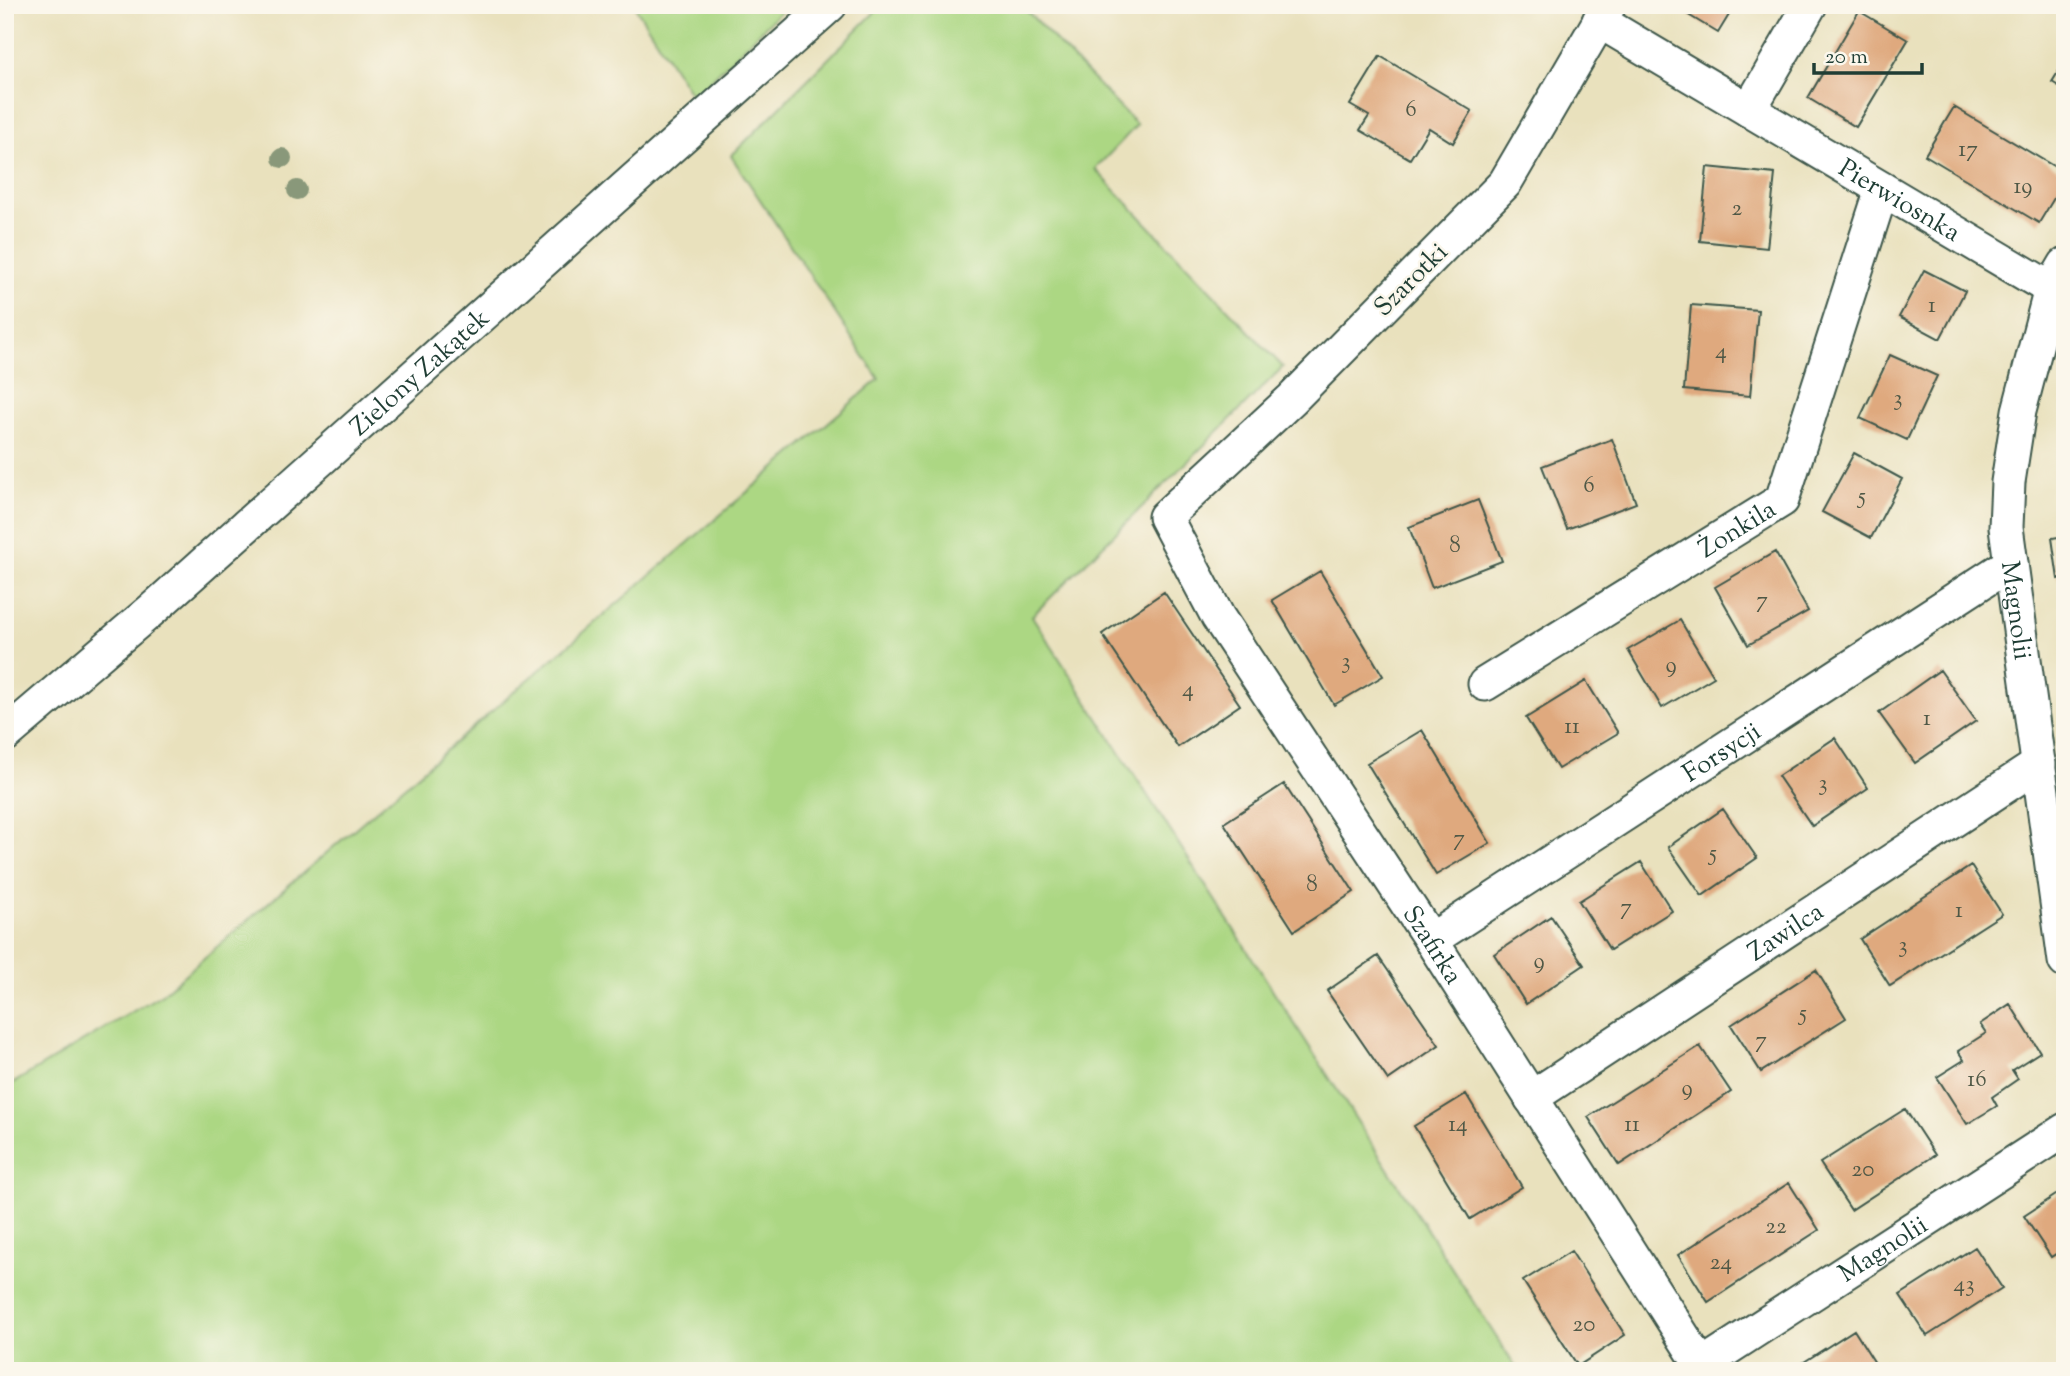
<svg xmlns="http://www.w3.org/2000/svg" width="2070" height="1376" font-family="'Sorts Mill Goudy',serif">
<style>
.green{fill:#acd783;stroke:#668a5c;stroke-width:2}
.building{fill:#dfa97e}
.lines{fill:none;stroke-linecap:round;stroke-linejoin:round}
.street-casing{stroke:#3d5649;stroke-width:37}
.street{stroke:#fff;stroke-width:33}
.tree{fill:#89987a}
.labels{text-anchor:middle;stroke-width:5;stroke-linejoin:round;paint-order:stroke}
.number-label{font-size:23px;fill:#4f5846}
.street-label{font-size:26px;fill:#1f3d34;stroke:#fbf7ec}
</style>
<rect width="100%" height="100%" fill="#fbf7ec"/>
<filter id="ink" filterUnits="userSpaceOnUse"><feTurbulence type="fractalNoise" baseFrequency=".0143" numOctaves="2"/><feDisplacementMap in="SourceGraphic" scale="14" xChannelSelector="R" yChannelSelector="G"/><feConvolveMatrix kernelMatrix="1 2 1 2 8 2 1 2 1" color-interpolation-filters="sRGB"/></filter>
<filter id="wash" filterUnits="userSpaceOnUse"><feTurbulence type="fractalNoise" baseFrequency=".00686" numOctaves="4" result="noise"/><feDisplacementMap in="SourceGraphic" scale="28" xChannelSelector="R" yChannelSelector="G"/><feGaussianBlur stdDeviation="1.57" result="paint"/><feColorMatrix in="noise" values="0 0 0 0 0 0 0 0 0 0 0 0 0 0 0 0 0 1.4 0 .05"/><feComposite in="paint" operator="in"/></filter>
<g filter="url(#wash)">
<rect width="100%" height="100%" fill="#e9e1bd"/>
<!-- green -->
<path class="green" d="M 634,5 L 787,5 L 693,98 Z
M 882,5 L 1021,5 L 1137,125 L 1095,169 L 1283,367 L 1032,616 L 1518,1371 L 5,1371 L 5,1088 L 162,994 L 879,379 L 731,156 Z"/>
<g id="blocks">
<!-- building -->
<path class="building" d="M 1672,5 L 1735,5 L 1718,33 Z
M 1859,11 L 1908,40 L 1856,127 L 1808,98 Z
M 1380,56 L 1472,111 L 1453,143 L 1429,128 L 1410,159 L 1360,130 L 1369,116 L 1350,105 Z
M 2065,61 L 2065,90 L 2052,82 Z
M 1954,107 L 2065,173 L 2065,180 L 2039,223 L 1925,155 Z
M 1707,167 L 1775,174 L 1767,248 L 1700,241 Z
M 1924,270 L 1965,291 L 1940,339 L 1899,317 Z
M 1691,305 L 1758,310 L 1750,396 L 1684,390 Z
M 1890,355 L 1937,376 L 1907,440 L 1860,418 Z
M 1612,439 L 1636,503 L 1567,529 L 1542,466 Z
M 1854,453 L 1902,479 L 1871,538 L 1822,512 Z
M 1478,500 L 1502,561 L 1432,588 L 1409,527 Z
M 2065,536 L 2065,577 L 2058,579 L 2052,538 Z
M 1775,552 L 1808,611 L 1748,645 L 1715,587 Z
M 1320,571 L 1383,676 L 1334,705 L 1272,600 Z
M 1164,592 L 1240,705 L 1178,747 L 1102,634 Z
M 1680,620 L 1714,677 L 1662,708 L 1628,650 Z
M 1940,670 L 1976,721 L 1915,763 L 1879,713 Z
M 1586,681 L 1618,733 L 1558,769 L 1526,718 Z
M 1422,730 L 1490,843 L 1436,875 L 1367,763 Z
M 1835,738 L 1868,788 L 1812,826 L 1778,776 Z
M 1284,784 L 1354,892 L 1294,931 L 1224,823 Z
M 1723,809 L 1757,858 L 1702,896 L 1668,847 Z
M 1641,862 L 1672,911 L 1610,950 L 1579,901 Z
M 1971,866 L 2002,914 L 1890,986 L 1860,939 Z
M 1551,916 L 1584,965 L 1526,1004 L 1494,954 Z
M 1378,956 L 1439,1045 L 1388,1080 L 1327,991 Z
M 1816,970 L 1846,1018 L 1761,1072 L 1731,1025 Z
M 2010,1004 L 2040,1052 L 2012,1070 L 2018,1079 L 1992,1097 L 1997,1106 L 1967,1124 L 1937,1077 L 1964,1060 L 1958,1051 L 1986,1033 L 1980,1024 Z
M 1700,1046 L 1731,1092 L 1619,1165 L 1588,1117 Z
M 1466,1094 L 1522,1187 L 1470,1219 L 1414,1126 Z
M 1905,1109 L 1935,1155 L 1851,1210 L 1820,1163 Z
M 1789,1183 L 1819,1230 L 1708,1302 L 1678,1255 Z
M 2065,1189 L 2065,1248 L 2051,1257 L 2024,1216 Z
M 1975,1247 L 2002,1288 L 1927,1336 L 1900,1295 Z
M 1571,1251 L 1625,1335 L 1578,1366 L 1523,1281 Z
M 1854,1330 L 1880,1371 L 1790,1371 L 1804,1362 Z"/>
</g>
</g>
<g filter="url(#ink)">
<use href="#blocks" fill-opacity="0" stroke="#3d5649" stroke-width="2"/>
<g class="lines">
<!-- street casing -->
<g class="street-casing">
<g id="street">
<path id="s1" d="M 1609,5 L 1505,183 L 1292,399 L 1165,517 L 1218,617 L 1431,940 L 1705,1371"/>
<path id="s2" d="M 1599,21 L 2051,289"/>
<path d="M 1749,110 L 1810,5"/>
<path id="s3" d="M 2065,265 L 2051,289 L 2019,411 L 2008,482 L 2006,527 L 2065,961"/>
<path id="s4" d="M 1485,684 L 1782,500 L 1882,189"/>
<path id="s5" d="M 5,735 L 154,608 L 830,5"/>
<path id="s6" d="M 1431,940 L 2011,563"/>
<path id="s7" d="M 1531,1098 L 2039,764"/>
<path id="s8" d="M 1702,1365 L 2065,1130"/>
</g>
</g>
<!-- street -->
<use href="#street" class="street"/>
</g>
<!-- trees -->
<g class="tree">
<circle cx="282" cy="158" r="10"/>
<circle cx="297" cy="190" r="10"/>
</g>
</g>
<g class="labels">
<!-- number labels -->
<g class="number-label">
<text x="1411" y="116">6</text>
<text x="1968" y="156">17</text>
<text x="2023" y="193">19</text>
<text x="1737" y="215">2</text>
<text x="1932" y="312">1</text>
<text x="1721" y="358">4</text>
<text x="1898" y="405">3</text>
<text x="1589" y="492">6</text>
<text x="1862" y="503">5</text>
<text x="1455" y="552">8</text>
<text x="1762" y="607">7</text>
<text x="1346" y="668">3</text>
<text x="1671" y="672">9</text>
<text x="1188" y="696">4</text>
<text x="1927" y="725">1</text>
<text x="1572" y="733">11</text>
<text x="1823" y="790">3</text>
<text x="1459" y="845">7</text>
<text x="1713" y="860">5</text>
<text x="1312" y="891">8</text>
<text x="1626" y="914">7</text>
<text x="1959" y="917">1</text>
<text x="1903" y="952">3</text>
<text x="1539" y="968">9</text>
<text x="1803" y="1020">5</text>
<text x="1761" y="1047">7</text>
<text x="1977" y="1086">16</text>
<text x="1687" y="1095">9</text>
<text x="1458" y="1131">14</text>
<text x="1632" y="1131">11</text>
<text x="1863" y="1176">20</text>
<text x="1776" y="1233">22</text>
<text x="1721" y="1269">24</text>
<text x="1964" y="1291">43</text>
<text x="1584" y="1331">20</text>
</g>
<!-- street labels -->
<g class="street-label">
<text dy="9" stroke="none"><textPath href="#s2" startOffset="350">Pierwiosnka</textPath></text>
<text transform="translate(1410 279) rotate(-45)" y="9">Szarotki</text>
<text dy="9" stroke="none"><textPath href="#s5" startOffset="551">Zielony Zakątek</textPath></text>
<text dy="9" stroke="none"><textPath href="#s4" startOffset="296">Żonkila</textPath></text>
<text dy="9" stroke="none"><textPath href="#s3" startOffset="355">Magnolii</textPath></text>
<text dy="9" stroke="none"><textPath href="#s6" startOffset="346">Forsycji</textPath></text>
<text dy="9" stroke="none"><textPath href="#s7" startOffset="304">Zawilca</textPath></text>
<text dy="9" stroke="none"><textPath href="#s1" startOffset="1188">Szafirka</textPath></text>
<text dy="9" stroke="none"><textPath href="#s8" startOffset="215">Magnolii</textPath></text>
</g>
</g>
<!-- margin -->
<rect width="2070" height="1376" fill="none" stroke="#fbf7ec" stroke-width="28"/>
<!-- scale -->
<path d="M1814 63v10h108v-10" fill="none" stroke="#1f3d34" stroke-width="3.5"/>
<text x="1825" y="63" font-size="21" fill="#1f3d34" stroke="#fbf7ec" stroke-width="5" paint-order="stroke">20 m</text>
</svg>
